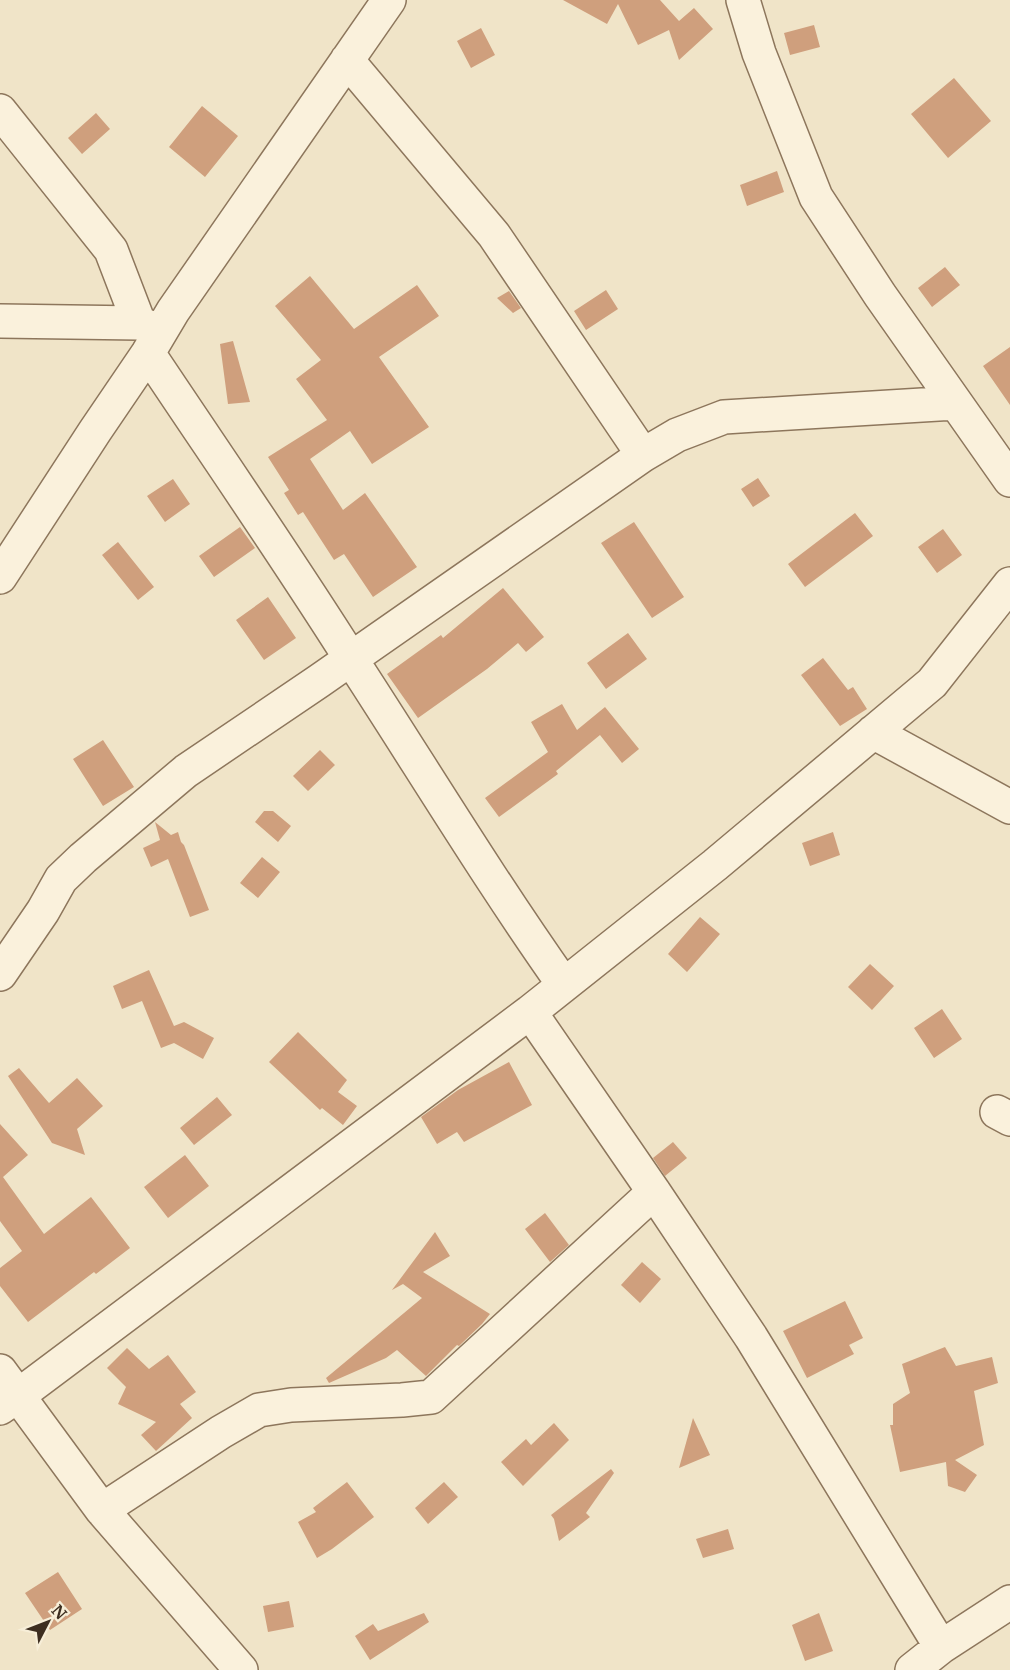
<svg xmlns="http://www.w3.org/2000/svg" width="1010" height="1670" font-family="Merriweather,serif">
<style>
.building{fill:#cf9f7d}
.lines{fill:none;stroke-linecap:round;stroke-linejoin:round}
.minor-casing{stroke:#8d765c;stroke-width:36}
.minor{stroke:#faf1dc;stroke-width:33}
</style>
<rect width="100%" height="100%" fill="#f0e4c8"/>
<!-- building -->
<path class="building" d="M 563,0 L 660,0 L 679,21 L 694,8 L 713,29 L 679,60 L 669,30 L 638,45 L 618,4 L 607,24 Z
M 814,25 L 820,47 L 790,55 L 784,33 Z
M 481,28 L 495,55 L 471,68 L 457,41 Z
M 954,78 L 991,121 L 948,158 L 911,114 Z
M 202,106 L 238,136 L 205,177 L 169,147 Z
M 96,113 L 110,129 L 82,154 L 68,138 Z
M 777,171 L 784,192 L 747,206 L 740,185 Z
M 945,267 L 960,285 L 932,307 L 918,288 Z
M 310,276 L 354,329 L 417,285 L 439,316 L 379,357 L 429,427 L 372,464 L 350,431 L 310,459 L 343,510 L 365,493 L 417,567 L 373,597 L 344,554 L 334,560 L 303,512 L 298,515 L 284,493 L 289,490 L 268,457 L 327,420 L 296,379 L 321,360 L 275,306 Z
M 606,290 L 618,309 L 586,330 L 574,311 Z
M 509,291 L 521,308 L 513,313 L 497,298 Z
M 233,341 L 250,402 L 228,404 L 220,344 Z
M 1010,347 L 1010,405 L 983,366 Z
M 758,478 L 770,496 L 753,507 L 741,489 Z
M 173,479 L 190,504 L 165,522 L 147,496 Z
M 855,513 L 873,536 L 805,587 L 788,564 Z
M 634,522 L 684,597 L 652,618 L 601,543 Z
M 240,527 L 255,548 L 214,577 L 199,556 Z
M 943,529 L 962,555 L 937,573 L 918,547 Z
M 118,542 L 154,587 L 138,600 L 102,555 Z
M 503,588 L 544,637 L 526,652 L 518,643 L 487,669 L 418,718 L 387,674 L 441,635 L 443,638 Z
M 268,597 L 296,638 L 264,660 L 236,620 Z
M 628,633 L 647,659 L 606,689 L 587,663 Z
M 823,658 L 848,690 L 853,687 L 867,709 L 840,726 L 801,675 Z
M 562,704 L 577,730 L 605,707 L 639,749 L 622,763 L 600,735 L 556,771 L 558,774 L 499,817 L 485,798 L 548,752 L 531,722 Z
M 103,740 L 134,787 L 103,806 L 73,759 Z
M 320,750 L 335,765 L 308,791 L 293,776 Z
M 264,811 L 273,811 L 291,826 L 278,842 L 255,822 Z
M 155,822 L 171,835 L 178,832 L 181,842 L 184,845 L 209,910 L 190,917 L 168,859 L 151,867 L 143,848 L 160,840 Z
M 833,832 L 840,855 L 810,866 L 802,843 Z
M 262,857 L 280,872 L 258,898 L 240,883 Z
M 700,917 L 720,934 L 687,972 L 668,954 Z
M 870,964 L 894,986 L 872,1010 L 848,987 Z
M 149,970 L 174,1026 L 184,1022 L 214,1038 L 203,1059 L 174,1043 L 161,1048 L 142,1001 L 122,1009 L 113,986 Z
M 942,1009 L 962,1039 L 934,1058 L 914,1028 Z
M 298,1032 L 347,1080 L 338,1092 L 357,1106 L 343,1125 L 322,1108 L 320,1110 L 269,1062 Z
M 509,1062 L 532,1105 L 464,1142 L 457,1132 L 437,1144 L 421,1117 L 458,1090 Z
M 19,1068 L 49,1103 L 77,1078 L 103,1106 L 77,1129 L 85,1155 L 52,1143 L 8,1076 Z
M 217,1097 L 232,1115 L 194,1145 L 180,1128 Z
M 0,1124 L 28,1155 L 3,1177 L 44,1234 L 91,1197 L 130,1248 L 96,1274 L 94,1272 L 28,1322 L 0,1286 L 0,1268 L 22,1251 L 0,1221 Z
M 673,1142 L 687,1158 L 665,1176 L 653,1158 Z
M 185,1155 L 209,1186 L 168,1218 L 144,1187 Z
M 545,1213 L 569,1245 L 550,1262 L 525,1229 Z
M 435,1232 L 450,1256 L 423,1272 L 490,1314 L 482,1324 L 459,1346 L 457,1345 L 426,1376 L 397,1350 L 386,1358 L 329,1383 L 326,1378 L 422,1298 L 403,1284 L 392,1290 Z
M 642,1262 L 661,1279 L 640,1303 L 621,1285 Z
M 845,1301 L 863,1338 L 849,1345 L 854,1354 L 807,1378 L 783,1331 Z
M 945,1347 L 956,1366 L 992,1357 L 998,1383 L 974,1391 L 984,1445 L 955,1460 L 977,1475 L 965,1492 L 948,1486 L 946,1462 L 900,1472 L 890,1425 L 893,1425 L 893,1404 L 910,1393 L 902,1364 Z
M 127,1348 L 149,1369 L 168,1355 L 196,1392 L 180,1404 L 192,1418 L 156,1451 L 141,1435 L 156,1422 L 118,1404 L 126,1387 L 107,1368 Z
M 693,1418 L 710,1455 L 679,1468 Z
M 554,1423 L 569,1440 L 523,1486 L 501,1462 L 526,1439 L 531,1445 Z
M 611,1469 L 614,1473 L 586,1513 L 590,1517 L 559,1541 L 554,1519 L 551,1515 Z
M 347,1482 L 374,1517 L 332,1549 L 317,1558 L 298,1522 L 316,1512 L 313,1508 Z
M 444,1482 L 458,1497 L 428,1524 L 415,1508 Z
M 728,1529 L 734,1549 L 703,1558 L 696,1539 Z
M 58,1572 L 82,1609 L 50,1630 L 25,1593 Z
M 289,1601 L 294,1627 L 268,1632 L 263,1606 Z
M 424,1613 L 429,1622 L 370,1660 L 355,1636 L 373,1624 L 378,1631 Z
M 819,1613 L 833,1651 L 805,1661 L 792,1625 Z"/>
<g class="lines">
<!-- minor casing -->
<g class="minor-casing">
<path id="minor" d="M 743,0 L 759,53 L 816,197 L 880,295 L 1010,480
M 347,60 L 494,235 L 643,455
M 0,111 L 111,250 L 139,323
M 0,321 L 139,323 L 159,331
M 148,353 C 216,455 286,556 351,659 C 422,768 489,879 564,985
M 0,577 L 95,431 L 148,353 L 173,311 L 389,0
M 873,732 L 1010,807
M 0,974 L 43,911 L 61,879 L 83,858 L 186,771 L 319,681 L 643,455 L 677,435 L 724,417 L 955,403
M 530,1012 L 654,1192 L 751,1337 L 941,1647
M 997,1112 L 1010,1119
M 0,1371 L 102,1510 L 241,1670
M 0,1408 L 19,1395 L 530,1012 L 715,865 L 932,683 L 1010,584
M 102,1510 L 221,1432 L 259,1410 L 291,1405 L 402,1400 L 431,1397 L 654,1192
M 912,1670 L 941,1647 L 1010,1602"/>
</g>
<!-- minor -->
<use href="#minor" class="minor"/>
</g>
<!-- north arrow -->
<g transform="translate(48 1622) rotate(48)" stroke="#f7eed8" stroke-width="4.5" paint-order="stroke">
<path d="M0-4.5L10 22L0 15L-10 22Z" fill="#3d2e20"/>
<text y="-9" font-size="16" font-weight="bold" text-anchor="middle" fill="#3d2e20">N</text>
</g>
</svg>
